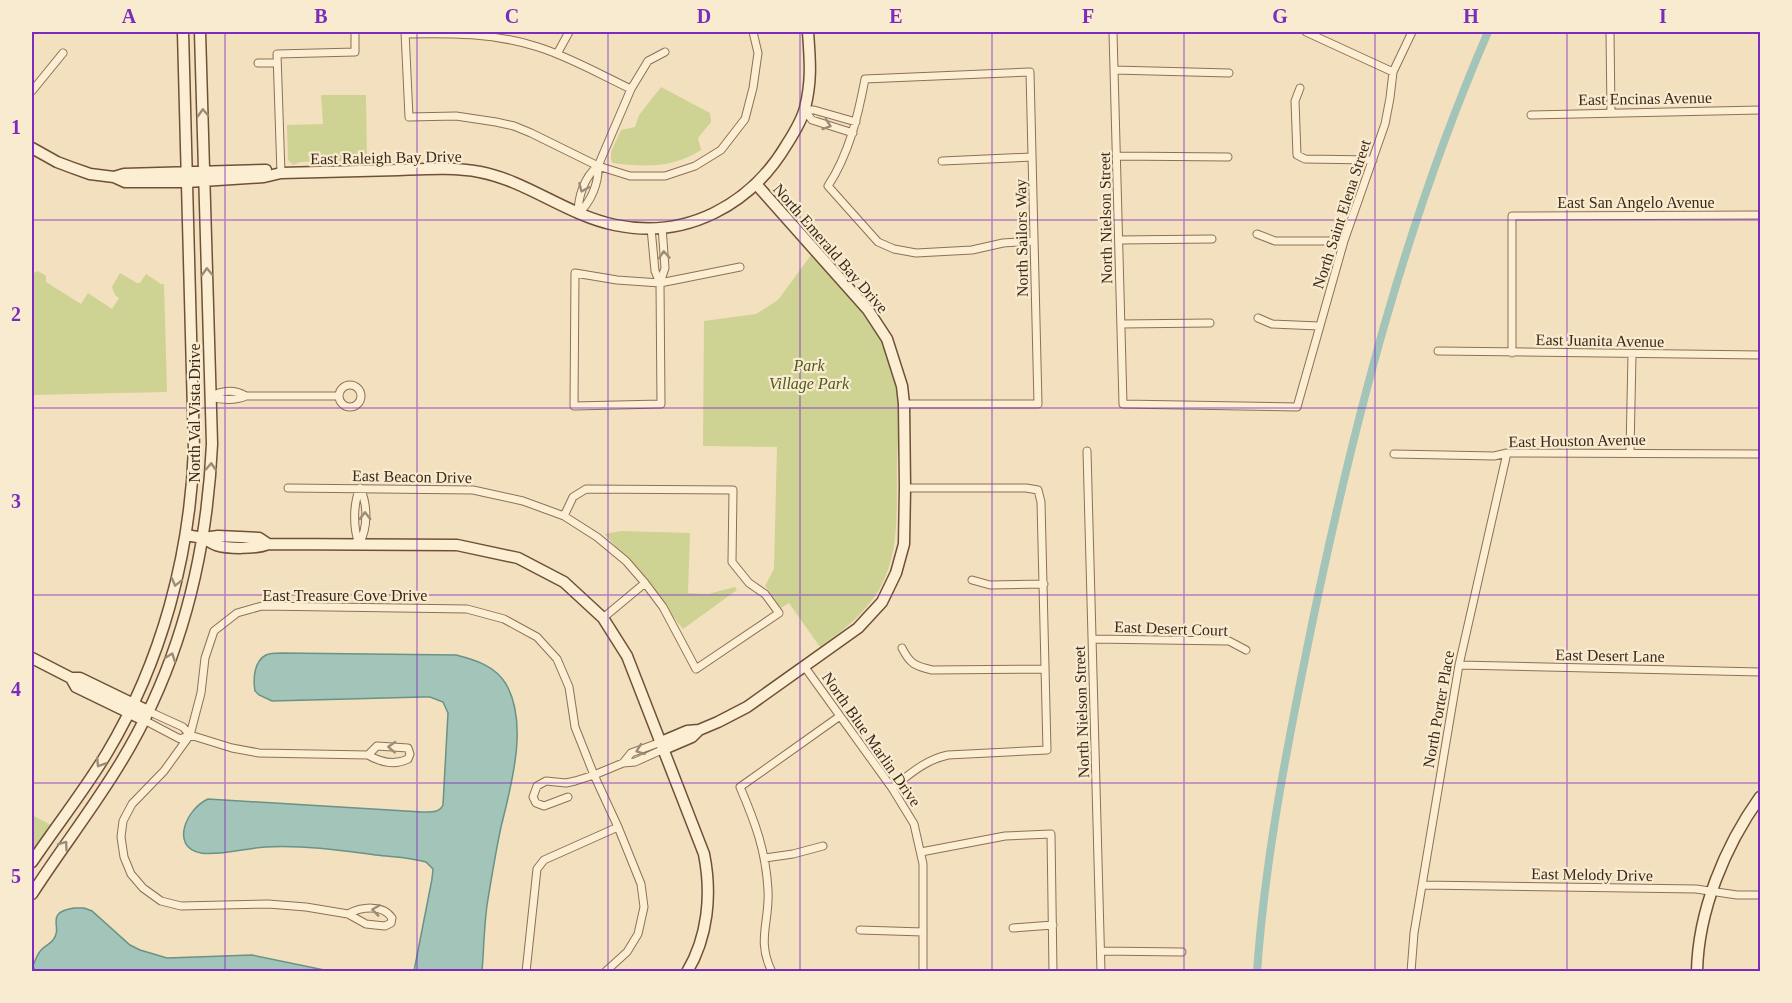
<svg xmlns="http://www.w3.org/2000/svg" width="1792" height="1003" font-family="'Times New Roman',serif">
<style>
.green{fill:#ced292}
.water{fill:#a3c4b8;stroke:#689386;stroke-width:1.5}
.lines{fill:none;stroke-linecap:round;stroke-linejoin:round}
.canal{stroke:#a3c4b8;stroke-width:8}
.street-casing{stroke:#8e7055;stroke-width:9}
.secondary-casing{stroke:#6f5138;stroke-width:13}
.street{stroke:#fceed3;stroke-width:7}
.secondary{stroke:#fceed3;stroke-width:10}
.oneway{stroke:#9c8c77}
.grid{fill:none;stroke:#7b2cbf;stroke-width:1.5;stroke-opacity:0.55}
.labels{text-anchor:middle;stroke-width:4.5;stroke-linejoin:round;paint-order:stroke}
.street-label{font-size:16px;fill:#3b291b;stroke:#f9ebcf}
.park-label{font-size:16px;font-style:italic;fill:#4f5a1f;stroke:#f9ebcf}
.neatline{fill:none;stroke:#7b2cbf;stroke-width:2}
.grid-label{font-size:20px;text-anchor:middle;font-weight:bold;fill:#7b2cbf}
</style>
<rect width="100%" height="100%" fill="#f3e0bf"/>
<!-- green -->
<path class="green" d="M 661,87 L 710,113 L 711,122 L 698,138 L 701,150 C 674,168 644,167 613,163 L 611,160 L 611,152 L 621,130 L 635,127 L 639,115 Z
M 321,95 L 366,95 L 367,160 L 300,162 L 293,165 L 288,160 L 287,125 L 323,124 Z
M 811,255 C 835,282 867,311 883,344 C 890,358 895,376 897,392 C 901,414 898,438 897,461 C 896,502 901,549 881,586 C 866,613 844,630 820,647 L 789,603 L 781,608 L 765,586 L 774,569 L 777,447 L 703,446 L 704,321 L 756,314 L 778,300 Z
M 38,271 L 46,276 L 46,282 L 81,304 L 88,293 L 112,309 L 119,298 L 115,295 L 112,287 L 120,273 L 137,283 L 140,283 L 146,274 L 161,284 L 164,284 L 167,392 L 32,395 L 32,274 Z
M 621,531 L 690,533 L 688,593 L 708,594 L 735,587 L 737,590 L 683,629 L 605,534 Z
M 32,815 L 51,825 L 32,854 Z"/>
<!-- water -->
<path class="water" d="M 281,653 L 456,655 C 476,660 495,666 506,684 C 529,724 511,786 501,827 C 496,850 492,875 488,899 C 484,922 484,948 482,971 L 414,971 L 432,879 L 433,869 L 426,862 C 410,857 392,857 376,855 C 339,850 303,845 265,847 C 247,848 218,856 201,853 C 169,847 187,808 208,799 L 422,812 C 431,812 439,813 443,805 L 448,713 L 443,702 L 430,697 L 423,697 L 272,701 L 259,695 L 255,691 C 253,679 254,661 266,655 C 270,653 276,653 281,653 Z
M 74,908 L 84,908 L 92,911 L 130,945 L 140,950 L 167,958 L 252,955 L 329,971 L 35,971 L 33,966 C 35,960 37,954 42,949 C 45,946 50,944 53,940 C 64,927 43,913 74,908 Z"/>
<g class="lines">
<!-- canal -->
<path class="canal" d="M 1257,972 C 1265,857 1288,742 1311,629 C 1353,426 1405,223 1488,32"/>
<!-- street casing -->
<g class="street-casing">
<path id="street" d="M 405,32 L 409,117 L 456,116 L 496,122 L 514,126 L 531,133 L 598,166 L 630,176 L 665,176 L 695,166 L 721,150 L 745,119 L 753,88 L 758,53 L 753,32
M 1113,32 L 1123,404 L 1297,407 L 1344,241 L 1385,124 L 1390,98 L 1393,72 L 1412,32
M 1306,32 L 1393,72
M 1610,32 L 1611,112
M 405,34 C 450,33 495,33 538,47 C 570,57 601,75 631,89
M 557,54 L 569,32
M 258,63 L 277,63
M 1114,70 L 1229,73
M 1300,88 L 1295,101 L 1297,155 L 1305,159 L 1373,160
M 32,91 L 63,53
M 804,110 L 812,120 L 853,133
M 804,110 L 814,110 L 856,122
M 1531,115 L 1760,110
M 1117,156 L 1228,157
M 942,161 L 1032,157
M 281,173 L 277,54 L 355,52 L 355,32
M 578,214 C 591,202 599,183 598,166 L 631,89 L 648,61 L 665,52
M 578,214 C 578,197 584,177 598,166
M 662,227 L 665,268 L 660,283 L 661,404 L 574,406 L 575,273 L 617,280 L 660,283 L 740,267
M 651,228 L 655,271 L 660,283
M 1257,234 L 1275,241 L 1344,241
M 1119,240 L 1212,239
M 1258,318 L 1272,324 L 1319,326
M 1121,324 L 1210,323
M 1438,351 L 1760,355
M 1512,353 L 1512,216 L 1760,215
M339 396a11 11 0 1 1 22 0a11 11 0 1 1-22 0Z
M 210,397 C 222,400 235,401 246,396 L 339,396
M 210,397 C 222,390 234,389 246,396
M 904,404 L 1038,404 L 1030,72 L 865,79 C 858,116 849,154 828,186 L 878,242 L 894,249 L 916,253 L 972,250 L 1003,243 L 1034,241
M 1087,451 L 1101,972
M 1630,452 L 1632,354
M 1394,454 L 1494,456 L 1507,453 L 1760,454
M 288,488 L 473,490 L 523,501 L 564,516 L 597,537 L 626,561 L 645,583 L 663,607 L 696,669 L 779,613 L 765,594 L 749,583 L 732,562 L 733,490 L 586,489 L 573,497 L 564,516
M 359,544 C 368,528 368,505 360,488
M 359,544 C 353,528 353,504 360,488
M 972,580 L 990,585 L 1044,584
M 603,618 L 645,583
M 1093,639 L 1229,641 L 1246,650
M 902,648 C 910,664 915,666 932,670 L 1045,669
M 1459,665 L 1760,672
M 804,666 L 892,788 L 914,824 L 923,864 L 923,972
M 148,711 L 183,727 L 190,735 L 232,748 L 259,753 L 368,755 C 380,762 394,766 408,759 L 410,754 L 408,748 L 377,746 L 368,755
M 144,720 L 180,739 L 190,735
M 623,763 L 631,753 L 661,742
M 892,788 C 910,774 925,760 948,755 L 1047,750 L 1041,502 L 1038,490 L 1026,488 L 905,488
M 568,797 L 544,806 L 536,803 L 533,797 L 537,786 L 546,781 L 566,783 L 575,781 L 594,775 L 623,763 L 635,762 L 664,749
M 921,852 L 1005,836 L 1051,834 L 1053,972
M 765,858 L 793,854 L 823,846
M 1422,885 L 1696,889 L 1737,895 L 1760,895
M 348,914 C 361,907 383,904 392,918 L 391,923 L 385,926 L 375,925 L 366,924 L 348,914 L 306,907 L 268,904 L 181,906 L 161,901 L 143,888 L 131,874 L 124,857 L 121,837 L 123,821 L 132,804 L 164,771 L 190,735 L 201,693 L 205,658 L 214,631 L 237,613 L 262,606 L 467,609 L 504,619 L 537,637 L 557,659 L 569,687 L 575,727 L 594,775 L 618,827 L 641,884 L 644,907 L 638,934 L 627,952 L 605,972
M 1013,928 L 1053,925
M 860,930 L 923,932
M 1101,951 L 1182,952
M 526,972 L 537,869 L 544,860 L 618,827
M 772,972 C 756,940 770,922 768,890 C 766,851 755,822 740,787 L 840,716
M 1411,972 L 1414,933 L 1459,665 L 1507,453"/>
</g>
<!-- secondary casing -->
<g class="secondary-casing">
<path id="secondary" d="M 32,148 L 57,162 L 73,168 L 90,174 L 114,177 L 125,182 L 187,182 L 264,177 L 281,173 C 320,172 360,171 399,170 C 426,169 454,167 480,172 C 527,181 567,215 615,225 C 686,240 751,205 787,144 C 794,133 802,120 805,108 C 812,80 810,60 808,32
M 114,177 L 124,174 L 266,170
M 186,535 L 203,538 L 218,536 L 259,538 L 268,544
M 203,538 C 207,540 211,543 216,545 C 228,549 257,549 268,544 L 457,545 L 518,558 L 564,582 L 603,618 L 627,656 L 704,854 C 712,894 708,937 687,972
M 32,658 L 71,678 L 80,678 L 148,711
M 71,678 L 76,687 L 144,720
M 661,742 L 687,731 L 699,730 L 718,722 L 747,707 L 858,628 L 882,602 L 896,573 L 904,544 L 905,488 L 904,404 L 902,386 L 887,339 L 868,310 L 756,184
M 664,749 L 692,737 L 699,730
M 32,862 C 57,825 84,791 107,753 C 162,661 190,555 194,449 L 183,32
M 32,894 C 61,849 94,807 121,762 C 180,665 207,556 212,444 L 200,32
M 1697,972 C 1698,911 1725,846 1760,797"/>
</g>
<!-- street -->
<use href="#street" class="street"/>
<!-- secondary -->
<use href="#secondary" class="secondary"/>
</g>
<!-- one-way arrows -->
<defs><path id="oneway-chevron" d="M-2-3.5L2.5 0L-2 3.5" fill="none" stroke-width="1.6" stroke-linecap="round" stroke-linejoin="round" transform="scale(1.5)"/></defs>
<g class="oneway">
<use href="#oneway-chevron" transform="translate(203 113) rotate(-92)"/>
<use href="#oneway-chevron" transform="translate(827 125) rotate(18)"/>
<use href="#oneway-chevron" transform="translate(583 188) rotate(113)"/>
<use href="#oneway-chevron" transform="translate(664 255) rotate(-94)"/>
<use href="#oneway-chevron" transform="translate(207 272) rotate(-92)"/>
<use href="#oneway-chevron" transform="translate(211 467) rotate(-87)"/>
<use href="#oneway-chevron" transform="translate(365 516) rotate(-90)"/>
<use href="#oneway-chevron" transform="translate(176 582) rotate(104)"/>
<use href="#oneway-chevron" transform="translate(171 657) rotate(-70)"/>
<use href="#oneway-chevron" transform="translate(392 747) rotate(-177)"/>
<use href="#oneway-chevron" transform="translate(640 750) rotate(159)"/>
<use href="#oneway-chevron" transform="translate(100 763) rotate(123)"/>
<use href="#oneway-chevron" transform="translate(64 845) rotate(-54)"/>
<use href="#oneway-chevron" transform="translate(376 910) rotate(-172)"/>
</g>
<!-- grid -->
<path class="grid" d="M 225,32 L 225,972M 417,32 L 417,972M 608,32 L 608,972M 800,32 L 800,972M 992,32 L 992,972M 1184,32 L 1184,972M 1375,32 L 1375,972M 1567,32 L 1567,972M 32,220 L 1760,220M 32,408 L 1760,408M 32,595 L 1760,595M 32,783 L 1760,783"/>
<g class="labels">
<!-- street labels -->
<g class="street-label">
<text transform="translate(1645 98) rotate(-1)" y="6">East Encinas Avenue</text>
<text transform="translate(386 157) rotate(-1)" y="6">East Raleigh Bay Drive</text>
<text x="1636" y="208">East San Angelo Avenue</text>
<text transform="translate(1341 214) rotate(-72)" y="6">North Saint Elena Street</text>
<text transform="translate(1105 218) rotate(-91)" y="6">North Nielson Street</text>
<text transform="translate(1021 238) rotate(-91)" y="6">North Sailors Way</text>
<text transform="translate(831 248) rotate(49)" y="6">North Emerald Bay Drive</text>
<text transform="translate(1600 340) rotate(1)" y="6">East Juanita Avenue</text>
<text transform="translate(194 413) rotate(-90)" y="6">North Val Vista Drive</text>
<text transform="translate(1577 440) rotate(-1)" y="6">East Houston Avenue</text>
<text transform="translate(412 476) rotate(1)" y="6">East Beacon Drive</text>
<text x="345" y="601">East Treasure Cove Drive</text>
<text transform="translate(1171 628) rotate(2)" y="6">East Desert Court</text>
<text transform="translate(1610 655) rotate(1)" y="6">East Desert Lane</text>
<text transform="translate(1438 709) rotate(-80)" y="6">North Porter Place</text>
<text transform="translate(1081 712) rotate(-92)" y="6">North Nielson Street</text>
<text transform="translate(872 739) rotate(55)" y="6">North Blue Marlin Drive</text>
<text transform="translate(1592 874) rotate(1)" y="6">East Melody Drive</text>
</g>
<!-- park labels -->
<g class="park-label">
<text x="809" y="371">Park<tspan x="809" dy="18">Village Park</tspan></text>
</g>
</g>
<!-- border -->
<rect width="1792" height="1003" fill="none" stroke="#f9ebcf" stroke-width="66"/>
<rect x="33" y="33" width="1726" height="937" class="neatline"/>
<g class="grid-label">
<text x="129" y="23">A</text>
<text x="321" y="23">B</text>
<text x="512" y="23">C</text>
<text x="704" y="23">D</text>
<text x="896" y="23">E</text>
<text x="1088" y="23">F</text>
<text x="1280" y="23">G</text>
<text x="1471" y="23">H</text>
<text x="1663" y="23">I</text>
<text x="16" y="134">1</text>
<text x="16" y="321">2</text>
<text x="16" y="508">3</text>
<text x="16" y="696">4</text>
<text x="16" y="883">5</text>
</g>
</svg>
